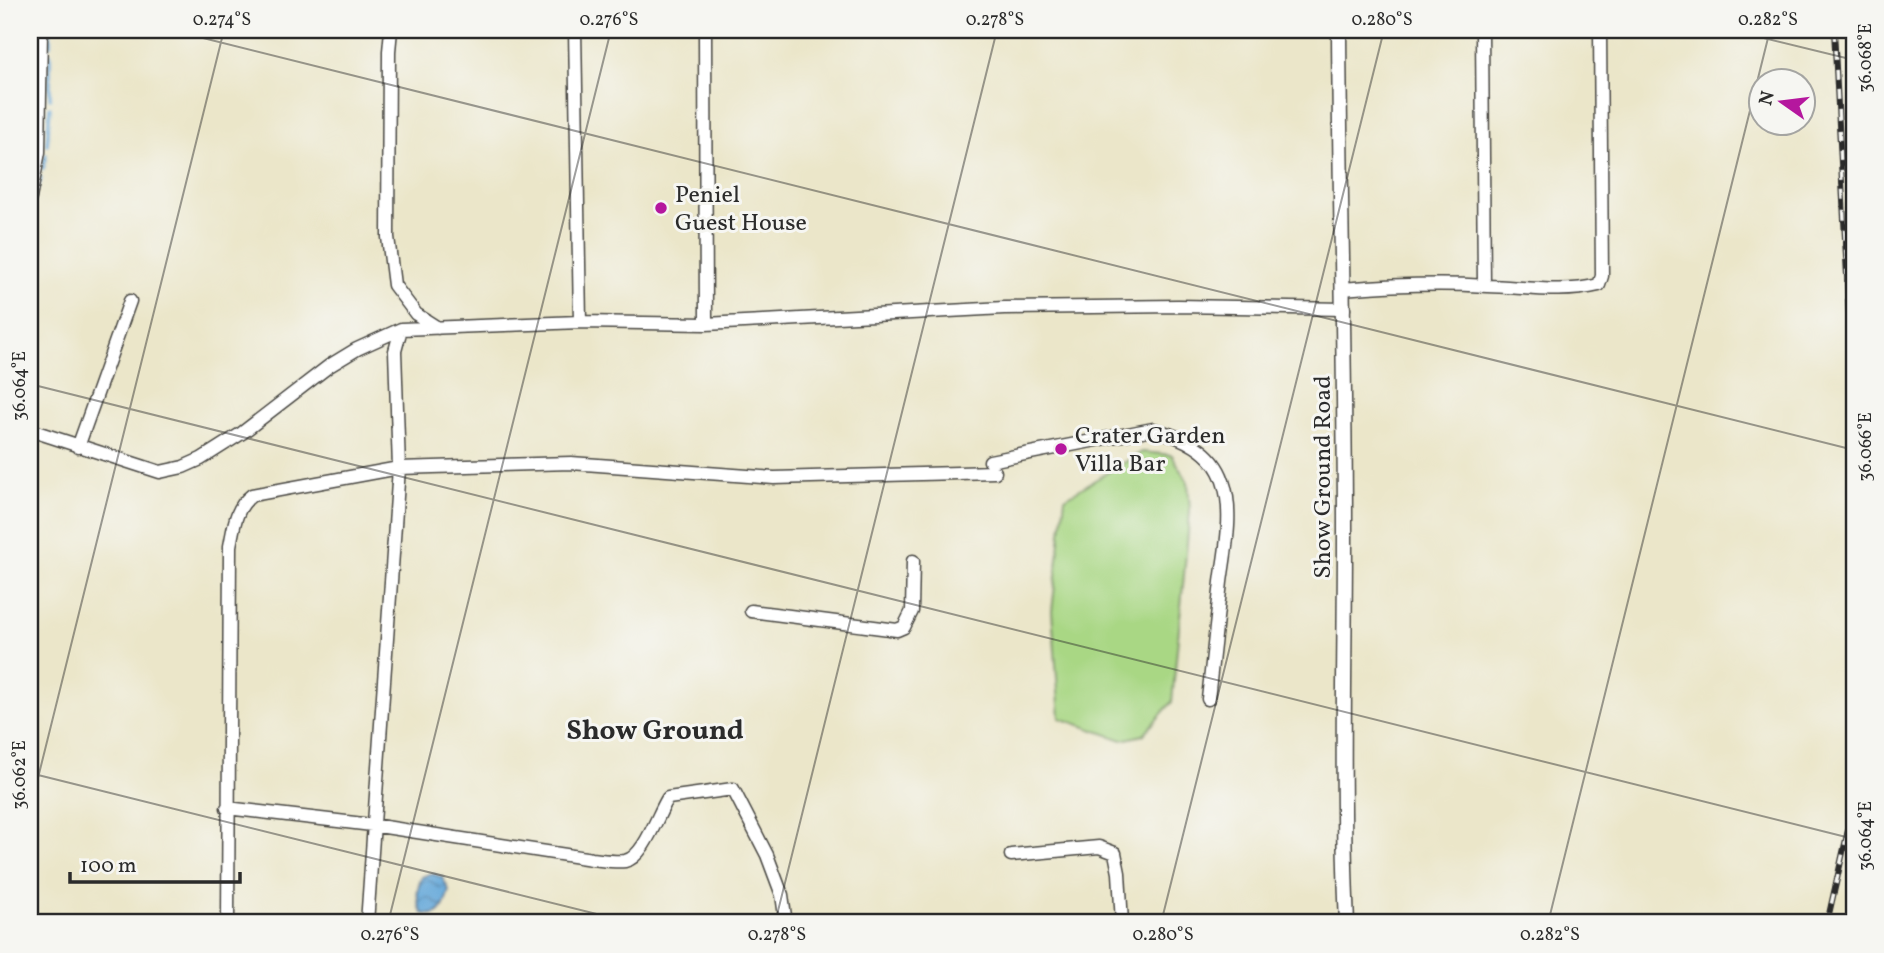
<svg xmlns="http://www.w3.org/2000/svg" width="1884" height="953" font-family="Vollkorn,serif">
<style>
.pitch{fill:#a9d784;stroke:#6a8158;stroke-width:2}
.water{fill:url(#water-waves);stroke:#486982;stroke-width:2}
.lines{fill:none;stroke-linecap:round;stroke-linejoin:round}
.stream{stroke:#64a7d9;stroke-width:3.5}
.minor-casing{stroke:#484743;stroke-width:15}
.major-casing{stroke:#484743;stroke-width:17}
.minor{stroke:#fff;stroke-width:12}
.major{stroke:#fff;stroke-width:14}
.rail-casing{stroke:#2b2b2b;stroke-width:6}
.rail{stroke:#f6f6f2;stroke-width:3.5;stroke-dasharray:10;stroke-linecap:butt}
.ticks{fill:none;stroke:#2b2b2b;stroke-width:2;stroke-opacity:0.45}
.poi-dot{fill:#b5179e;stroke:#f6f6f2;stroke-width:2.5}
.labels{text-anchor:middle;stroke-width:6;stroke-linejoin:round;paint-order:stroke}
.poi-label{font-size:24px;fill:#2b2b2b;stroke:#f6f6f2;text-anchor:start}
.street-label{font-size:24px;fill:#2b2b2b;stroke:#f6f6f2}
.quarter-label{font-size:28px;font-weight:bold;fill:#2b2b2b;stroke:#f6f6f2}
.neatline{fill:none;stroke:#2b2b2b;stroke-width:2.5}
.ticks-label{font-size:18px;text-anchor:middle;fill:#2b2b2b}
</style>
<defs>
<pattern id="water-waves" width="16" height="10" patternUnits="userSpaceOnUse" patternTransform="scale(1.75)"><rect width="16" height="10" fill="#64a7d9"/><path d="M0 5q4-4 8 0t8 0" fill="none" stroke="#5388b0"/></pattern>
</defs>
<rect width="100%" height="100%" fill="#f6f6f2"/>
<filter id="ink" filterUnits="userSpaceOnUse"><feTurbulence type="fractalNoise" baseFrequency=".0143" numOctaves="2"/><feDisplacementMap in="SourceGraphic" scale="14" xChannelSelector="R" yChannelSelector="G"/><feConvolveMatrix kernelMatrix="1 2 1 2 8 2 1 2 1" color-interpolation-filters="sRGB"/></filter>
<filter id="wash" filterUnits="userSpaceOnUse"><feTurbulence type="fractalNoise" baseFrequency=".00686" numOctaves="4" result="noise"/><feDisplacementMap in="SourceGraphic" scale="28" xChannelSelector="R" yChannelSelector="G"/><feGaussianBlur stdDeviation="1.57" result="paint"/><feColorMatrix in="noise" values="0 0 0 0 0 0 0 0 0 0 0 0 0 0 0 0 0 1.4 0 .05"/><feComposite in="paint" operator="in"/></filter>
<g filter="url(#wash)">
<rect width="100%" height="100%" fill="#ebe6c9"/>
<!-- pitch -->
<path class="pitch" d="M 1142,452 L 1172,455 L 1188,482 L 1190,511 L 1172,702 L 1143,735 L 1122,740 L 1060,718 L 1052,611 L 1065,498 Z"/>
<!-- water -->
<path class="water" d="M 431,873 L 442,877 L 449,890 C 445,906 441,919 422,913 C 416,898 416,891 422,877 Z"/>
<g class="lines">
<!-- stream -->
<path class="stream" d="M 50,45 L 50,30
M 50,54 L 50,98
M 34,55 L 35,35
M 32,140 L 34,121
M 47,145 L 50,107
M 43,169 L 46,155
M 37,189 L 41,178
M 30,213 L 34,200"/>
</g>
</g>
<g filter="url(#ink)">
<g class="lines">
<!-- minor casing -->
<g class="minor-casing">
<path id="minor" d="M 391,30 L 389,51 L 388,237 L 394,285 L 416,314 L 438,328
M 575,30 L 580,322
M 705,30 L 706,324
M 1482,30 L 1484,286
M 30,198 L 39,152 L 41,30
M 1342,289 C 1390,285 1439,283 1487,286 C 1524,287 1562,294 1599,285 L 1602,276 L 1600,30
M 30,430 L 160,472 L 183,467 L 201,459 L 242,433 L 329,366 L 357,349 L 401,329 L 580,322 L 706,324 L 1004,308 L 1178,306 L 1344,309
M 78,447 L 130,301
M 990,461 L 1153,429 C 1182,437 1213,450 1223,481 C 1234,512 1225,551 1221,582 C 1217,621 1212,660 1208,699
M 751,611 L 897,630 L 904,627 L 912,611 L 913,561
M 227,808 L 372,825 L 592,859 C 602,860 615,862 625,861 C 644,858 658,813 668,798 L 733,789 L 767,855 L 782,895 L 786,923
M 1011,855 L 1099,847 L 1115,853 L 1119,873 L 1122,923
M 228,923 L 230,546 C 234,526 235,508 252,495 L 399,468 L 571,463 L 774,478 L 995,472
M 367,923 L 399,468 L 395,351 L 401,329"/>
</g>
<!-- major casing -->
<g class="major-casing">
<path id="major" d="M 1339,30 C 1340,197 1345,365 1345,532 C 1345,662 1341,793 1347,923"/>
</g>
<!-- minor -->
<use href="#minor" class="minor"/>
<!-- major -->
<use href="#major" class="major"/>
<!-- rail casing -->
<g class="rail-casing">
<path id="rail" d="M 1834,30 L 1850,333 L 1854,350
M 1827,923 L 1854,804
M 1850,923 L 1854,913"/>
</g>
<!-- rail -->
<use href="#rail" class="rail"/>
</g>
</g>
<!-- ticks -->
<path class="ticks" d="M 171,30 L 1854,450M 1731,30 L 1854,60M 30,384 L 1854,839M 30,773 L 633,923M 30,810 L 224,30M 388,923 L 611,30M 775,923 L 997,30M 1161,923 L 1384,30M 1548,923 L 1770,30"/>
<!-- markers -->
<g class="poi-dot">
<circle cx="661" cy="208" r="7"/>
<circle cx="1061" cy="449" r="7"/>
</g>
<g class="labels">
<!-- poi labels -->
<g class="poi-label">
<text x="675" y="202">Peniel<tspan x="675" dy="28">Guest House</tspan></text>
<text x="1075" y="443">Crater Garden<tspan x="1075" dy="28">Villa Bar</tspan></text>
</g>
<!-- street labels -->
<g class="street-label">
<text transform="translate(1322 477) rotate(-90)" y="8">Show Ground Road</text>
</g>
<!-- quarter labels -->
<g class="quarter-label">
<text x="655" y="739">Show Ground</text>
</g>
</g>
<!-- margin -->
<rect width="1884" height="953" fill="none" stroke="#f6f6f2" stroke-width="77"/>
<!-- north arrow -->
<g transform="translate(1782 102) rotate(284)"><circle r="33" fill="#f6f6f2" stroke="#a5a5a2" stroke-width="2"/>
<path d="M0-5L12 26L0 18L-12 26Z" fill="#b5179e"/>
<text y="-10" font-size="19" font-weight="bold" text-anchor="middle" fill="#2b2b2b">N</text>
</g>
<!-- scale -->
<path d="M70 872v10h170v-10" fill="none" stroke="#2b2b2b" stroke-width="3.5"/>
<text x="80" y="872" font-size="21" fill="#2b2b2b" stroke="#f6f6f2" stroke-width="5" paint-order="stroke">100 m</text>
<rect x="38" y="38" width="1808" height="876" class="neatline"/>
<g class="ticks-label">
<text x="222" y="25">0.274°S</text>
<text x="609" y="25">0.276°S</text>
<text x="995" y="25">0.278°S</text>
<text x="1382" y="25">0.280°S</text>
<text x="1768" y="25">0.282°S</text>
<text transform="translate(1865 58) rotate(-90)" y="6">36.068°E</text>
<text transform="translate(19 386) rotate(-90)" y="6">36.064°E</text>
<text transform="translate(1865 447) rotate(-90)" y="6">36.066°E</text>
<text transform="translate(19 775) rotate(-90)" y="6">36.062°E</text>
<text transform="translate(1865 836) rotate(-90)" y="6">36.064°E</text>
<text x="390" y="940">0.276°S</text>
<text x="777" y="940">0.278°S</text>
<text x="1163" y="940">0.280°S</text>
<text x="1550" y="940">0.282°S</text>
</g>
</svg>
